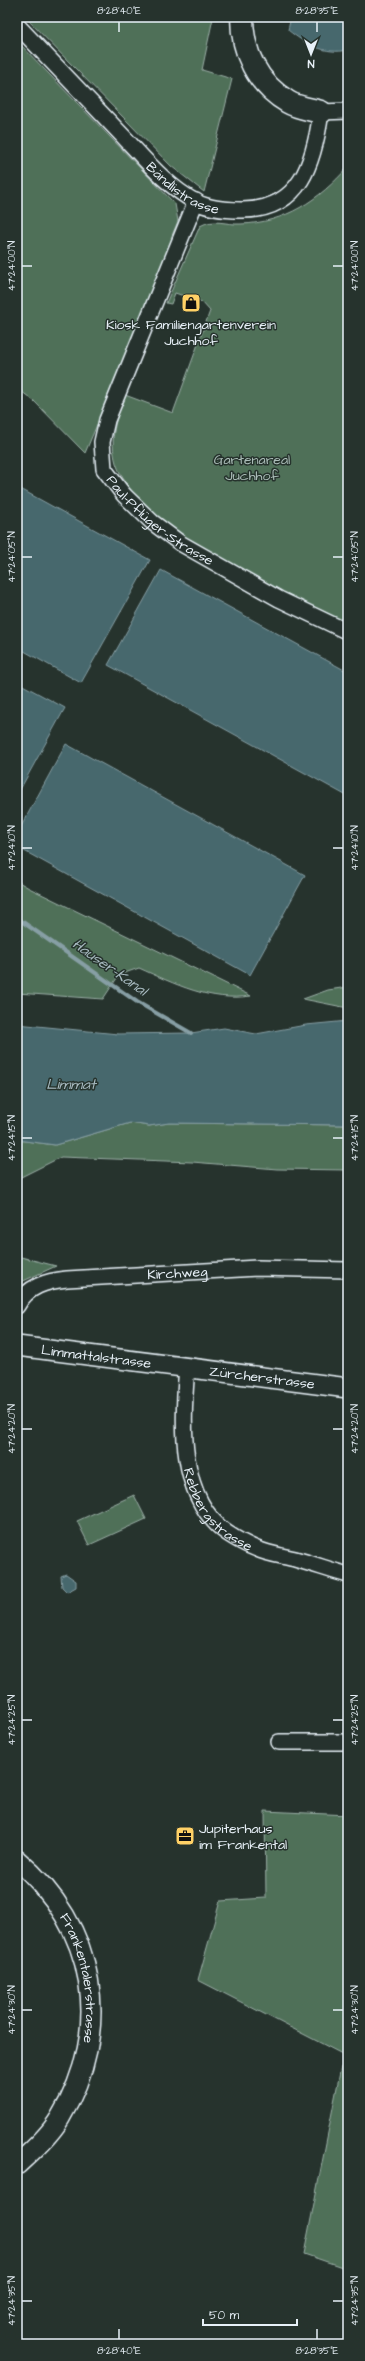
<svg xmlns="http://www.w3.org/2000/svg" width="365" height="2361" font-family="'Architects Daughter',sans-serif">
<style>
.green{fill:#507059;stroke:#9cb0a8}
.water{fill:#46686d;stroke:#879fa5}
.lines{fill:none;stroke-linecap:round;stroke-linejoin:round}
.stream{stroke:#879fa5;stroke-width:4}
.minor-casing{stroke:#e8f1f8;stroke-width:18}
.major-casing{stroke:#e8f1f8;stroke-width:22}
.highway-casing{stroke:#e8f1f8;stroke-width:25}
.minor{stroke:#26332d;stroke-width:15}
.major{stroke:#26332d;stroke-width:19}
.highway{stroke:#26332d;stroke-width:22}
.ticks{fill:none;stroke:#e8f1f8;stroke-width:1.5}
.labels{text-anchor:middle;stroke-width:3;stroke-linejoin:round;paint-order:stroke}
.street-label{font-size:14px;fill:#e8f1f8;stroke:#26332d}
.poi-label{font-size:14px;fill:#e8f1f8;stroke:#26332d}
.park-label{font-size:14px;fill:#abbdb8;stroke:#26332d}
.water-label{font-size:15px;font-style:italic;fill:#a7bac0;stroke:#26332d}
.neatline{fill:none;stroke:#e8f1f8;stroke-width:1.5}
.ticks-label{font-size:10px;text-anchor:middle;fill:#e8f1f8}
</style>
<rect width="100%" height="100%" fill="#26332d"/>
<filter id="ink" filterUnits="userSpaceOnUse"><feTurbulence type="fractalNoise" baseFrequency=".025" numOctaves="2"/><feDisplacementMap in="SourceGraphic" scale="8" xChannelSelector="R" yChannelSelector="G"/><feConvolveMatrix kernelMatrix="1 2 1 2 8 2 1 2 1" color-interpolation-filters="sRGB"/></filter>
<g filter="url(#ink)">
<!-- green -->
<path class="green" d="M 25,17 L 213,18 L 202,70 L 232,79 L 204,192 L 171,166 Z
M 17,41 L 175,204 L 178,221 L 171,238 L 175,240 L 85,453 L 34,401 L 17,388 Z
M 348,167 L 348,623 C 286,598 137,529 116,463 C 109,439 116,417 125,395 L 173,413 L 210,311 L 202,302 L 175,293 L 171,304 L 166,303 L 200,226 C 214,218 226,225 241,224 C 285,223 319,200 348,167 Z
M 17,881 L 29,888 L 251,996 C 210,1002 175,984 139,968 L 119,975 L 103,999 L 17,993 Z
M 348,987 L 348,1008 L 303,999 L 328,990 Z
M 130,1123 L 149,1126 L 169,1123 L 348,1125 L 348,1170 L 277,1169 L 192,1162 L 61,1157 L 17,1179 L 17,1140 L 55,1145 Z
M 17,1256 L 56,1266 L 19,1283 L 17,1286 Z
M 134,1495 L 146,1519 L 89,1545 L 77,1521 Z
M 265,1811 L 348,1815 L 348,2057 L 198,1980 L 220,1901 L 266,1898 Z
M 341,2067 L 348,2071 L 348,2269 L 304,2254 Z"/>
<!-- water -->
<path class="water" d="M 291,17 L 330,17 L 348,21 L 348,50 C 325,55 305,44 288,30 Z
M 17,487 L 150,560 L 81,683 L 17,647 Z
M 161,570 L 348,672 L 347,796 L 108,665 Z
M 17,682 L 65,708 L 17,795 Z
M 66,744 L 305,875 L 250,975 L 17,847 L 17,834 Z
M 348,1021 L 348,1125 L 169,1123 L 149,1126 L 130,1123 L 55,1145 L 17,1140 L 17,1024 L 118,1034 L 191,1033 L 224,1028 L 256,1034 L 306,1025 Z
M 66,1574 L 76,1581 L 76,1587 L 67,1592 L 62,1587 L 61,1576 Z"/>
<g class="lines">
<!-- stream -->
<path class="stream" d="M 17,918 L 137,1002 L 191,1033"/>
<!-- minor casing -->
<g class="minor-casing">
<g id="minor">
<path id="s1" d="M 17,25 C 51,61 86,97 120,133 C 143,157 166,186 196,202 C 210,209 225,210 241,210 C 301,211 314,162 321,112 L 348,111"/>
<path id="s2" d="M 196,201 L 107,420 L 102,442 L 104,469 L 124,495 L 152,522 L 180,543 L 240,577 L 279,599 L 348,632"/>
<path id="s3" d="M 17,1306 C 27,1286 47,1281 67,1279 L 257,1268 L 348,1270"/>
<path id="s4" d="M 187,1368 C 182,1421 178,1498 227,1533 C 236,1539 247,1545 257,1549 C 268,1554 283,1556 295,1559 C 313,1564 330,1570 348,1575"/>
<path d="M 279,1742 L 348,1742"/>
</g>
</g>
<!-- major casing -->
<g class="major-casing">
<g id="major">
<path id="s5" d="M 17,1346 L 348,1388"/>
<path id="s6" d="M 17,1860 C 96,1926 114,2029 60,2118 C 50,2135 32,2151 17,2165"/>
</g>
</g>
<!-- highway casing -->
<g class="highway-casing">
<path id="highway" d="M 242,17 C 242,52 257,84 288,102 C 298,108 310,109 321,112"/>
</g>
<!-- minor -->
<use href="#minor" class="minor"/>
<!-- major -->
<use href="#major" class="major"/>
<!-- highway -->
<use href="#highway" class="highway"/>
</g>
</g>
<!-- ticks -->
<path class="ticks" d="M 119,22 L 119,32M 317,22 L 317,32M 22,266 L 32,266M 333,266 L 343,266M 22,557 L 32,557M 333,557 L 343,557M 22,848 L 32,848M 333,848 L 343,848M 22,1138 L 32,1138M 333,1138 L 343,1138M 22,1429 L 32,1429M 333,1429 L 343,1429M 22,1720 L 32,1720M 333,1720 L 343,1720M 22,2010 L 32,2010M 333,2010 L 343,2010M 22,2301 L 32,2301M 333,2301 L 343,2301M 119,2329 L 119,2339M 317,2329 L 317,2339"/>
<!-- icons -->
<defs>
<g id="shop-square" transform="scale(1)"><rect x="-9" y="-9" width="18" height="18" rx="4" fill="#ffd166" stroke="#26332d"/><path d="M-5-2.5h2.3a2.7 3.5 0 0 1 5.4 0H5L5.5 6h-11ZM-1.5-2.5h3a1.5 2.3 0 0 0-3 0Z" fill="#111"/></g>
<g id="office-square" transform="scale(1)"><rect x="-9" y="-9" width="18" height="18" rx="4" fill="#ffd166" stroke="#26332d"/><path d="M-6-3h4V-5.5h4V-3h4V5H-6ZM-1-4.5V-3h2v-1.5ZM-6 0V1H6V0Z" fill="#111"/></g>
</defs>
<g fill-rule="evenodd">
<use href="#shop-square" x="191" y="303"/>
<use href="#office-square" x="185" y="1836"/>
</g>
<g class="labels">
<!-- street labels -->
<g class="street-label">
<text dy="5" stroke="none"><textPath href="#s1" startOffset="234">Bändlistrasse</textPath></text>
<text dy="5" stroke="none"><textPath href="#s2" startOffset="363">Paul-Pflüger-Strasse</textPath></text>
<text dy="5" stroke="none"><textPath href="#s3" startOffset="170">Kirchweg</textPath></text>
<text dy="5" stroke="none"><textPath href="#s5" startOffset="80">Limmattalstrasse</textPath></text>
<text dy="5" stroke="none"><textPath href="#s5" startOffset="247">Zürcherstrasse</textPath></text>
<text dy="5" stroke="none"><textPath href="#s4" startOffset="153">Rebbergstrasse</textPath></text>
<text dy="5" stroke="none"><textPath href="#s6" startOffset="139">Frankentalerstrasse</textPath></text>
</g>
<!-- poi labels -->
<g class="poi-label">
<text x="191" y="329">Kiosk Familiengartenverein<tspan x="191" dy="16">Juchhof</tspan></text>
<text x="199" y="1833" text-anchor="start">Jupiterhaus<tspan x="199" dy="16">im Frankental</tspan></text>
</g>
<!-- park labels -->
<g class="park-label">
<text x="252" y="464">Gartenareal<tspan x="252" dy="16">Juchhof</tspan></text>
</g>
<!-- water labels -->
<g class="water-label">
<text transform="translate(110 967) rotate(35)" y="5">Hauser-Kanal</text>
<text x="71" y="1089">Limmat</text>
</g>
</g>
<!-- margin -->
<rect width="365" height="2361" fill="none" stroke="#26332d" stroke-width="44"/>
<!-- north arrow -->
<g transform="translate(311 54) rotate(180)" stroke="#26332d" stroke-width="3" paint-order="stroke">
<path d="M0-3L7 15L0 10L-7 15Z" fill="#e8f1f8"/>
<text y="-6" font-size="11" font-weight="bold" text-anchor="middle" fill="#e8f1f8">N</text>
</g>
<!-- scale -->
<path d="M203 2319v6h94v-6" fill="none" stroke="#e8f1f8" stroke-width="2"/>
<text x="209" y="2319" font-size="12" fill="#e8f1f8" stroke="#26332d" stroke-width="3" paint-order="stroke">50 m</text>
<rect x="22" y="22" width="321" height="2317" class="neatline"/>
<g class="ticks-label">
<text x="119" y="14">8°28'40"E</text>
<text x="317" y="14">8°28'35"E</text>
<text transform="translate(354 266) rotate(-90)" y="4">47°24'00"N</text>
<text transform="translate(11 266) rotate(-90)" y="4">47°24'00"N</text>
<text transform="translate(354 557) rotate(-90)" y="4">47°24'05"N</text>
<text transform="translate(11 557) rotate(-90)" y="4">47°24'05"N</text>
<text transform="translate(354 848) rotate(-90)" y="4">47°24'10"N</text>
<text transform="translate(11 848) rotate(-90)" y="4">47°24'10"N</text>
<text transform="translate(11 1138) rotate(-90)" y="4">47°24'15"N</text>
<text transform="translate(354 1138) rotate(-90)" y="4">47°24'15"N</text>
<text transform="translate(11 1429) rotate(-90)" y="4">47°24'20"N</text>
<text transform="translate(354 1429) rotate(-90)" y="4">47°24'20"N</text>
<text transform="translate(11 1720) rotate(-90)" y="4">47°24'25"N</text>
<text transform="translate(354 1720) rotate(-90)" y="4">47°24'25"N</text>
<text transform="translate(11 2010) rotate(-90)" y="4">47°24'30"N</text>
<text transform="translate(354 2010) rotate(-90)" y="4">47°24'30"N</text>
<text transform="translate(11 2301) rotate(-90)" y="4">47°24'35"N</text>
<text transform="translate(354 2301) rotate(-90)" y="4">47°24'35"N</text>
<text x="119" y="2354">8°28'40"E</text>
<text x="317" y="2354">8°28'35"E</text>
</g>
</svg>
